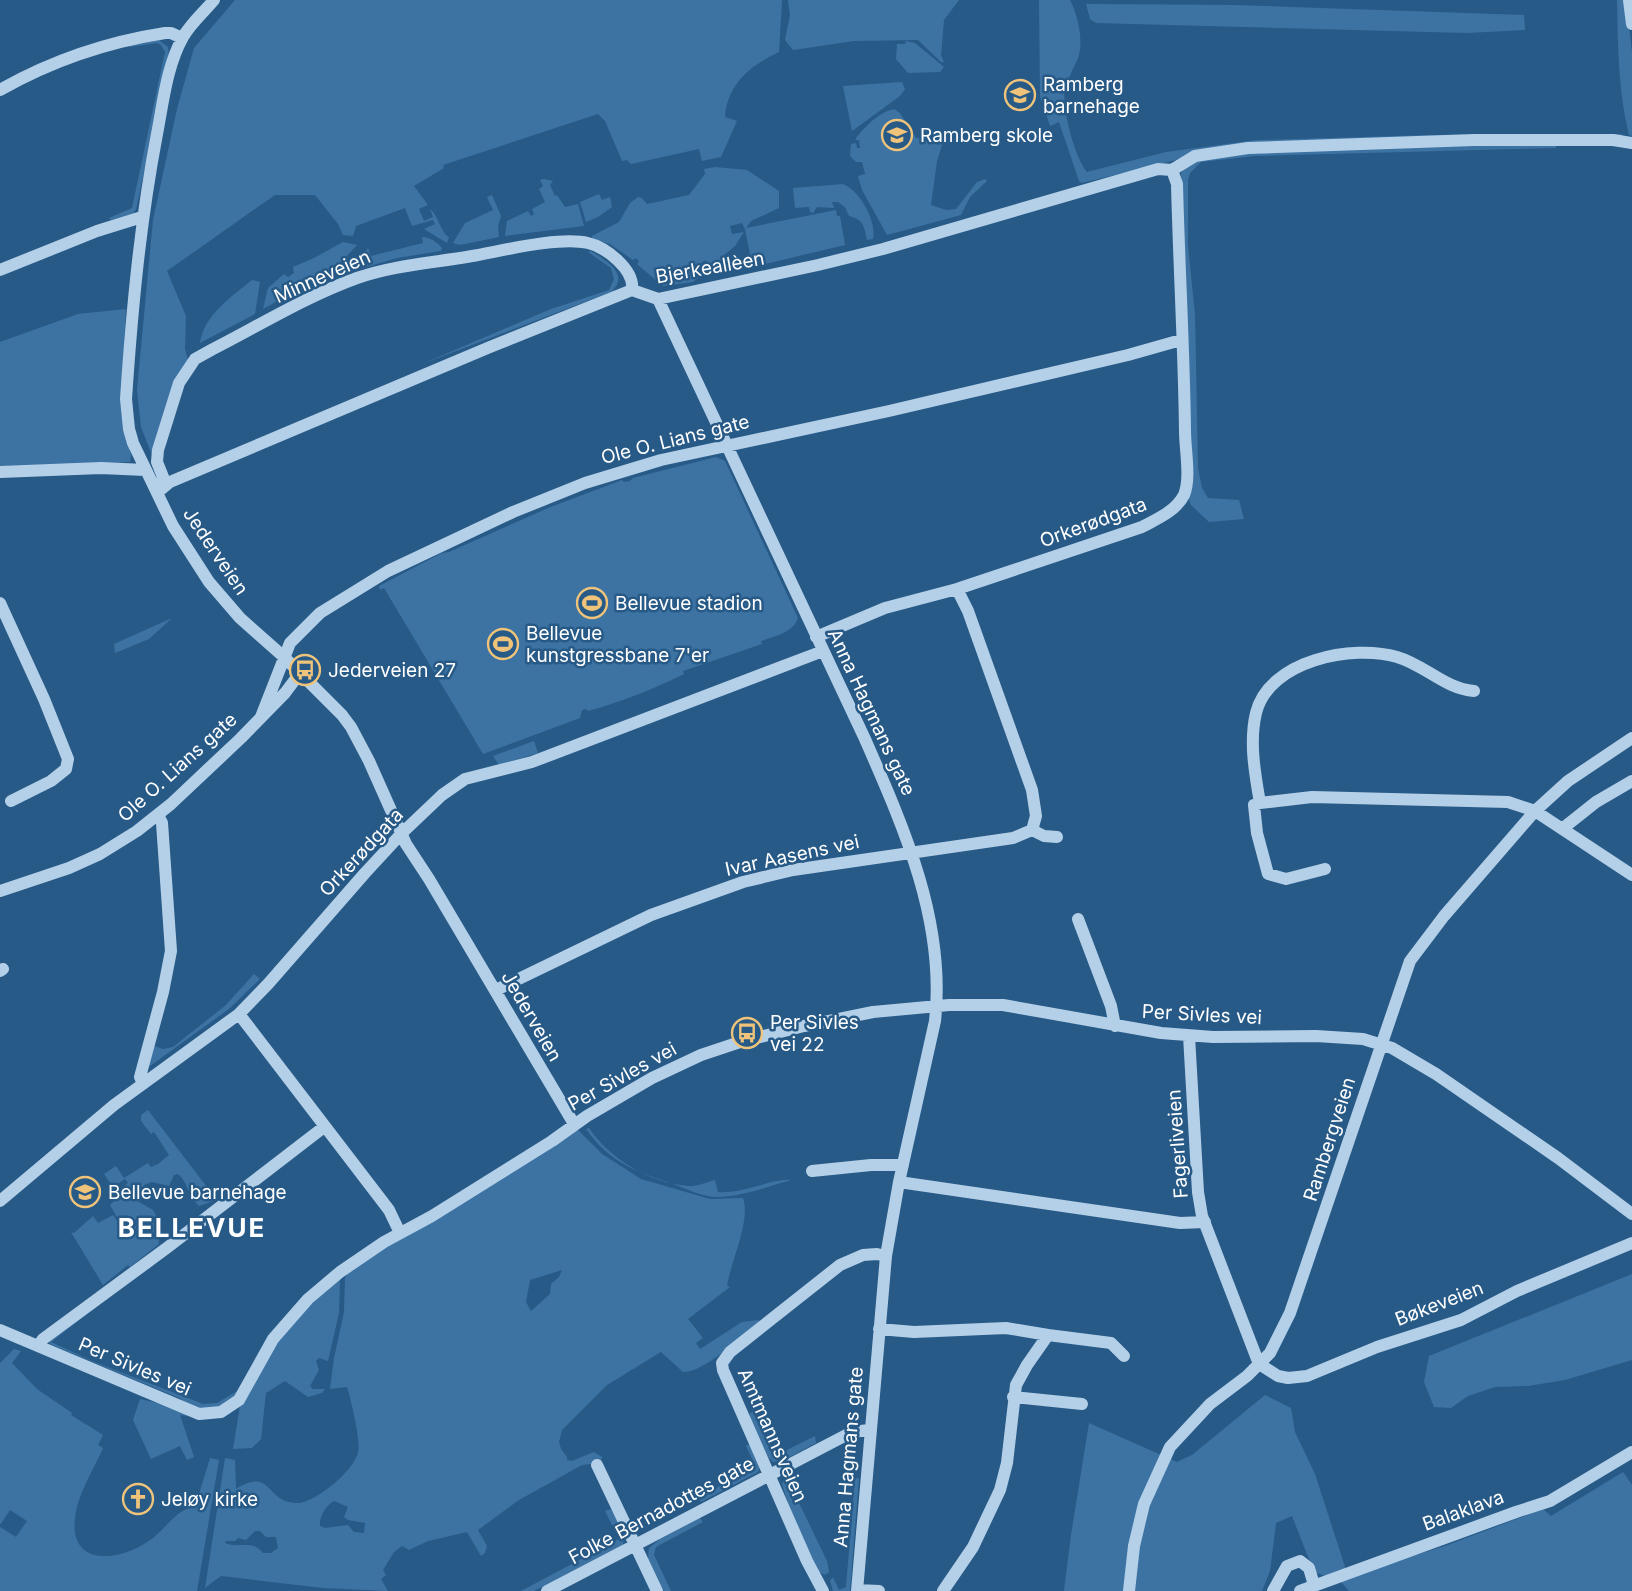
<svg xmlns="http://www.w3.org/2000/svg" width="1632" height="1591" font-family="Inter,sans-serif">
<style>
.green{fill:#3d73a3;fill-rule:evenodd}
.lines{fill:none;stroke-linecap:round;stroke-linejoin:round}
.minor{stroke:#b4d0e8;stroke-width:12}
.labels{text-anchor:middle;stroke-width:5;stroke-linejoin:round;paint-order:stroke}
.poi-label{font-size:19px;fill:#fff;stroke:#285a87;text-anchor:start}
.street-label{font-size:19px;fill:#fff;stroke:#285a87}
.district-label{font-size:26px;font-weight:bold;letter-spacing:2px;fill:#fff;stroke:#285a87}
</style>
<rect width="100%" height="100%" fill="#285a87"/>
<!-- green -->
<path class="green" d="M 235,0 L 782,0 L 779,52 C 752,64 727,84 725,117 L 737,121 L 721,157 L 702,161 L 699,149 L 631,164 L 627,160 L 622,161 L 605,121 L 598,114 L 443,165 L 444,168 L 414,186 L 428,205 L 419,209 L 424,221 L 433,217 L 430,209 C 439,216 440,232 449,237 L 447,243 L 424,229 L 435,224 L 433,220 L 412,226 L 405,208 L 356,226 L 353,236 L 343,235 L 338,224 L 315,195 L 275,195 L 167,271 L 186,316 L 185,349 L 188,360 L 152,455 L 141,427 L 137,390 L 153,220 L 177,109 L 194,48 Z
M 788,0 L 959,0 L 944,20 L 941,55 L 944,62 L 941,62 L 918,40 L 854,41 L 793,50 L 785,40 L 790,15 Z
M 1039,0 L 1070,0 C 1078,16 1084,41 1078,58 C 1074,68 1068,78 1065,89 C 1061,107 1075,158 1087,172 L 1166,152 L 1257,140 L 1431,135 L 1621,134 L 1624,137 L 1193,152 L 1176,160 L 1082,183 L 1079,181 L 1059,122 L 1050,126 L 1040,96 Z
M 1617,0 L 1626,0 L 1632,52 L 1632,136 L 1629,135 C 1618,91 1618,45 1617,0 Z
M 1086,4 L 1236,5 L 1524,15 L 1525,30 L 1467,33 L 1096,23 L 1090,19 Z
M 159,40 L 168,47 L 169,58 L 136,209 L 133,214 L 111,220 L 109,218 L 132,208 L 165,52 L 161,45 L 157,43 L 129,47 L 130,45 Z
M 906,41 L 915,43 L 944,67 L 940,72 L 908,73 L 896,59 L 897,44 L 905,44 Z
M 902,82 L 905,89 L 900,96 L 852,131 L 843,86 Z
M 894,109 L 900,113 L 916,138 L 945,136 L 937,161 L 931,205 L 946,210 L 956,209 L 977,182 L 985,179 L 987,181 L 970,197 L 961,215 L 887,235 L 862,190 L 858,176 L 865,174 L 862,162 L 856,162 L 850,156 L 851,144 L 856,143 L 857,148 L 860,148 L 859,140 L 856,140 L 856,138 C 865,127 879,112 894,109 Z
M 1556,143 L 1556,148 L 1254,156 L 1201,162 L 1190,173 L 1188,180 L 1188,245 L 1195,315 L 1198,468 L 1202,488 L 1208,498 L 1239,500 L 1244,519 L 1209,522 L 1191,505 L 1188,498 L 1181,173 L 1189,161 L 1239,151 Z
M 715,167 L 747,170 L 779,191 L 779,208 L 751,221 L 746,228 L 836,210 L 837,216 L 840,216 L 845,245 L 740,270 L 740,268 L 752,264 L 745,229 L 742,223 L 730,226 L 732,234 L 744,232 L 735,246 L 723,256 L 725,266 L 708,270 L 705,260 L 700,264 L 698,278 L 693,282 L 663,286 L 638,265 L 637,264 L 639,261 L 636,258 L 633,260 L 610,244 L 592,239 L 592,236 L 619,222 L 630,203 L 638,197 L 642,198 L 647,204 L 689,195 L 705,174 L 704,169 Z
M 544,179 L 553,181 L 550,185 L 555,196 L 557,195 L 565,207 L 578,204 L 584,226 L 505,236 L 507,221 L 528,211 L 531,216 L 534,214 L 532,209 L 545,202 L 539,189 L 543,186 L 540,180 Z
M 843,184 C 860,191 877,221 873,239 L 867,240 C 864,226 864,220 849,216 L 845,207 L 838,202 L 832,202 L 834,208 L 817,207 L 813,213 L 810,212 L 809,207 L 795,208 L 793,188 Z
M 599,194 L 602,200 L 610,197 L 612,207 L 598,217 L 586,222 L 580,202 Z
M 492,195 L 501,216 L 498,226 L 499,237 L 460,245 L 453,243 L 465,223 L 493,210 L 487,197 Z
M 422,237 C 430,237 437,242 442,248 L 441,251 L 397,258 L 349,272 L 368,248 L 371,256 L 423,243 Z
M 343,242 L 357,245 L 334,270 L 263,309 L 268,288 L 284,274 L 288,277 L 294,273 L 293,267 L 314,258 Z
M 591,251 C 605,260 631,274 611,292 L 422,364 L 551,309 L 609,290 L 614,279 L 611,268 L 588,252 Z
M 252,280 L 260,282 L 255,314 L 200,343 C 204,315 231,297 252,280 Z
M 126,309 L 121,411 L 131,456 L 130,462 L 0,468 L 0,342 L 78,314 Z
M 716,457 L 725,461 L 798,618 C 793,633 775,636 761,641 L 762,644 L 683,671 L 684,674 C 654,689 621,702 588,711 L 586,709 L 582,710 L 580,718 L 483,754 L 384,588 L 380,590 L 379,586 L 442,553 L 449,552 L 548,508 L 622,480 L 624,482 L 630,481 L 633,478 Z
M 172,618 L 149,639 L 115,653 L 114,644 Z
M 534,741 L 538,753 L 499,765 L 493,756 Z
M 254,974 L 260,979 L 229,1009 L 150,1066 L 148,1063 L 154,1046 L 163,1049 L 173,1047 L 226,1005 Z
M 148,1110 L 217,1200 L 199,1206 C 188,1197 188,1182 178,1174 L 174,1175 L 169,1186 L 152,1182 L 144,1185 L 139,1202 L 153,1210 L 157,1217 L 159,1244 L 130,1267 L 128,1265 L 103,1285 L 71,1232 L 74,1233 L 93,1216 L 98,1223 L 113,1215 L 118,1222 L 125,1218 L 126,1226 L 131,1229 L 136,1226 L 136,1220 L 128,1219 L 127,1215 L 118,1219 L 110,1205 L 120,1195 L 118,1191 L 128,1183 L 125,1179 L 113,1187 L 104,1174 L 116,1166 L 124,1178 L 148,1163 L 151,1167 L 158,1164 L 169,1155 L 154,1132 L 151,1134 L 141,1121 L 141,1115 Z
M 589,1128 C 611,1160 648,1182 688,1186 C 696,1187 707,1182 715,1180 L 718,1192 C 744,1194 773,1178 791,1180 C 767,1187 743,1196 717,1197 C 704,1197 689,1190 676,1185 C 638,1172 611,1164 586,1129 Z
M 577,1129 L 602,1154 L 641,1179 L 710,1199 L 743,1198 C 751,1221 731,1260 727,1286 L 730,1287 L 688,1319 L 703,1338 L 696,1343 L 700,1349 L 742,1322 L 759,1320 L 758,1324 C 741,1337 703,1373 683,1372 L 661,1352 L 607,1385 L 562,1430 L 559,1442 L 561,1449 L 567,1457 L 567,1460 L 572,1461 L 594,1452 L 602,1457 L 602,1459 L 593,1465 L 591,1464 L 582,1465 L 519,1500 L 478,1530 L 487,1546 L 485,1553 L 481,1556 L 467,1532 L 428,1541 L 409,1550 L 402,1546 L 394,1552 L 383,1570 L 386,1575 L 381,1579 L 388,1591 L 323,1588 L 221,1576 L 205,1588 L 225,1458 L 235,1460 L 236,1489 C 273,1466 265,1504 298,1503 C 315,1503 355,1470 358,1452 C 361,1440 351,1400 347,1387 L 330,1389 L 334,1358 L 344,1312 L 345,1278 L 350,1269 ZM 562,1270 L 559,1277 L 551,1284 L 550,1294 L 531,1311 L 526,1302 L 530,1280 ZM 334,1501 L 348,1507 L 344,1517 L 348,1520 L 365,1523 L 364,1533 L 354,1532 L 348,1525 L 325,1528 L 320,1526 C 319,1517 326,1505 334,1501 ZM 255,1531 L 260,1531 L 266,1537 L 276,1537 L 278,1548 L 271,1553 L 263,1553 C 253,1539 238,1549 225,1543 L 226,1541 L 235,1541 L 238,1538 L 246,1540 Z
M 1632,1274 L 1632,1360 L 1565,1380 L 1528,1386 L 1495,1387 L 1468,1396 L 1451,1408 L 1434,1407 L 1424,1382 L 1429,1356 Z
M 340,1279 L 339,1313 L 328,1361 L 319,1358 L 316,1361 L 319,1370 L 310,1386 L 313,1389 L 325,1389 L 322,1393 L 308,1397 L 285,1381 L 266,1393 L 261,1439 L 252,1448 L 233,1449 L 240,1406 L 277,1342 L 306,1306 Z
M 105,1300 L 51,1342 L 92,1361 L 203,1404 L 217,1403 L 241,1389 C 222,1411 204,1418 179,1398 L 50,1344 L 49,1341 Z
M 14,1349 L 21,1351 L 12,1363 L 37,1389 L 72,1413 L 71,1415 L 103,1435 L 98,1445 L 103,1448 C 94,1469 77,1495 75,1519 C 70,1566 116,1561 144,1544 C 159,1536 168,1521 181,1512 C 186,1509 191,1507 196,1504 L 210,1458 L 219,1460 L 197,1591 L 0,1591 L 0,1527 L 16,1537 L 27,1521 L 10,1510 L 0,1525 L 0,1363 Z
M 1265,1395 L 1291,1408 L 1295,1432 L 1315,1474 L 1348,1576 L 1445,1546 L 1543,1509 L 1551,1516 L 1623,1472 L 1632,1485 L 1632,1591 L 1349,1591 L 1341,1582 L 1314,1572 L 1292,1516 L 1276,1523 L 1270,1571 L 1262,1591 L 1064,1591 L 1071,1535 L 1089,1423 L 1177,1462 L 1192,1455 Z
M 140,1399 L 175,1407 L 188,1416 L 180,1415 L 194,1457 L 187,1460 L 180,1446 L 151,1459 L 133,1420 Z
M 756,1410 L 775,1452 L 781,1453 L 815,1436 L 816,1443 L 782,1461 L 773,1462 L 768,1457 L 749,1418 L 750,1413 Z
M 750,1444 L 760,1467 L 758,1472 L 701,1502 L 699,1497 L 751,1470 L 754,1463 L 746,1446 Z
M 788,1472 L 789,1482 L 827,1561 L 829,1572 L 825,1575 L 817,1571 L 789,1506 L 782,1484 Z
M 855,1478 L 859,1478 L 850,1591 L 833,1591 L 830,1581 L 833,1577 L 839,1590 L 846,1587 Z
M 611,1509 L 624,1532 L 623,1545 L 534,1591 L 521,1591 L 619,1539 L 605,1511 Z
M 700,1518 L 703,1522 L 656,1547 L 654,1555 L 671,1591 L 664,1591 L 648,1559 L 649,1548 L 660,1539 Z"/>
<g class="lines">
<!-- minor -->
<path class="minor" d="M 214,0 C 204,12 191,23 183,37 C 167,65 163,103 157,134 C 140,223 132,310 126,399 L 129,429 L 133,443 L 173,526 L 209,582 L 240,618 L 284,657 L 342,715 L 351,727 L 369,761 L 406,844 L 429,879 L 574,1124
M 1629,0 L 1632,24
M 0,90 C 51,61 107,42 165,33 L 171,33 L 182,38
M 1172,170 L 1195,156 L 1248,148 L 1474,140 L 1613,140 L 1632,143
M 0,270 L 97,231 L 142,217
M 658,299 L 865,739 C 904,828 946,922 935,1021 L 899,1182 L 886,1256 L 857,1591
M 0,472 L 101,468 L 145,470
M 158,492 L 170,482 L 490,347 L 632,290 L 658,299 L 818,265 L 883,249 L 1158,169 L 1172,170
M 158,492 L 163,477 L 157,462 L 158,450 L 179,383 L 195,359 L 213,349 C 260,325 307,296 357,278 C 394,265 433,263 472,256 C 501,251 560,236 588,243 C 606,247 635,270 632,290
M 0,603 L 44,699 L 68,759 L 66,769 L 51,781 L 11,801
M 816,637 L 885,608 L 957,589 L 1142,527 C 1157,519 1176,511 1184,495 C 1191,478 1185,450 1185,431 C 1184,349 1179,266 1177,184 L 1172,170
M 261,717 L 290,643 L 320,613 L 388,571 L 513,512 L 585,483 L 661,460 L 889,411 L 1128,355 L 1181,340
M 1260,803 L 1312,797 L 1508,802 L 1535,811 L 1632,875
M 1562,829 L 1596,802 L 1632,781
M 1032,830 L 1044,836 L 1057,837
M 1325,869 L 1286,879 L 1268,874 L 1257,833 L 1254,805 L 1260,803 C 1255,774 1249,742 1256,713 C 1269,660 1353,644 1397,657 C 1425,665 1445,689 1474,691
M 0,891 L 69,868 L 100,854 L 137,831 L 171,804 L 241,738 L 285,693 L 300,673
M 1078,919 L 1111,1006 L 1115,1026
M 0,971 L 3,969
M 496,990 L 651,915 L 743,882 L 793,870 L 1013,838 L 1032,830 L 1036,816 L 1032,790 L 968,611 L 957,589
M 239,1014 L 389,1210 L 400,1233
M 1189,1036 L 1198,1192 L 1202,1216 L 1259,1364 L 1278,1376 L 1288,1378 L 1307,1376 L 1377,1347 L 1461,1320 L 1517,1291 L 1632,1243
M 143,1083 L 140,1077 L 163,992 L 171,951 L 162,823 L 158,815
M 812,1171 L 871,1165 L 903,1165
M 899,1182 L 1180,1223 L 1205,1222
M 0,1201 L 114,1105 L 239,1014 L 268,984 L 365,873 L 402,833 L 442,795 L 465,779 L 532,762 L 823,651
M 879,1329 L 914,1332 L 1006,1328 L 1048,1335 L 1027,1365 L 1016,1385 L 1007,1463 L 1000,1490 L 973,1547 L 943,1591
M 0,1330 L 199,1414 L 221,1412 L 239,1400 L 273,1339 L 308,1299 L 340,1272 L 384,1242 L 432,1216 L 552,1141 L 587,1116 L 652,1078 L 701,1055 L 740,1042 L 804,1026 L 873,1012 L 949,1005 L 1003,1005 L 1161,1033 L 1213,1037 L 1316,1036 L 1363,1039 L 1392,1048 L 1436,1074 L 1558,1158 L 1632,1214
M 1048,1335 L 1111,1343 L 1124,1356
M 38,1346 L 43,1339 L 168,1247 L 324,1127
M 1013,1397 L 1082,1404
M 597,1465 L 657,1591
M 857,1590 L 879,1591
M 547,1591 L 852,1432 L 869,1430
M 823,1591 L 807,1561 L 723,1370 L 722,1363 L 730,1352 L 840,1265 L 863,1255 L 877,1254 L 886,1256
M 1129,1591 L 1134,1546 L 1144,1504 L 1170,1447 L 1210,1404 L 1247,1376 L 1270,1353 L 1290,1313 L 1410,961 L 1444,916 L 1535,811 L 1568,781 L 1632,738
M 1273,1591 L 1287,1566 L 1300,1561 L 1309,1568 L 1314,1585
M 1300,1591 L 1516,1512 L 1550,1501 L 1632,1452"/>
</g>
<!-- icons -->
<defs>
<g id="school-ring" transform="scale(1.575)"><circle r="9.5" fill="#285a87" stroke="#efc47a" stroke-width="1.5"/><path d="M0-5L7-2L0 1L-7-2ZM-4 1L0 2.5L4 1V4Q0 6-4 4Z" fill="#efc47a"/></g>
<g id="stadium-ring" transform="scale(1.575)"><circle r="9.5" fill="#285a87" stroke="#efc47a" stroke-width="1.5"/><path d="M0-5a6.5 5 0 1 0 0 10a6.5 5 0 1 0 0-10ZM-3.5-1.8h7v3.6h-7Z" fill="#efc47a"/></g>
<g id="bus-ring" transform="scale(1.575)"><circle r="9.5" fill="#285a87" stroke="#efc47a" stroke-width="1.5"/><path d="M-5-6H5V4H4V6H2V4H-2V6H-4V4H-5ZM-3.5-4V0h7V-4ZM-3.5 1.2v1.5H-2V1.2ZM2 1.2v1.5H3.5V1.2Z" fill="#efc47a"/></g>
<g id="church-ring" transform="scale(1.575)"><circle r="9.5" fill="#285a87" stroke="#efc47a" stroke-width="1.5"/><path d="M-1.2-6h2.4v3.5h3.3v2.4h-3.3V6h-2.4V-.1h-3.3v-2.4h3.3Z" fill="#efc47a"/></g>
</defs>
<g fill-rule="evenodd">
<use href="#school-ring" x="1020" y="95"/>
<use href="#school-ring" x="897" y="135"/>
<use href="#stadium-ring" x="592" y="603"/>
<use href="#stadium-ring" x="503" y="644"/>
<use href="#bus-ring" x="305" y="670"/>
<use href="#bus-ring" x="747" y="1033"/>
<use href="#school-ring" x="85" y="1192"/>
<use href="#church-ring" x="138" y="1499"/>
</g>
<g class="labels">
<!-- poi labels -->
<g class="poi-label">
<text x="1043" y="91">Ramberg<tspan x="1043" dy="22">barnehage</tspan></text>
<text x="920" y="142">Ramberg skole</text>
<text x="615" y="610">Bellevue stadion</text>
<text x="526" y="640">Bellevue<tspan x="526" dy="22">kunstgressbane 7'er</tspan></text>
<text x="328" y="677">Jederveien 27</text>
<text x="770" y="1029">Per Sivles<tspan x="770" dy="22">vei 22</tspan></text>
<text x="108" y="1199">Bellevue barnehage</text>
<text x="161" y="1506">Jeløy kirke</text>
</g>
<!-- street labels -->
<g class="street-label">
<text transform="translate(710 267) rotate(-10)" y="7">Bjerkeallèen</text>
<text transform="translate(322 276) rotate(-24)" y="7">Minneveien</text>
<text transform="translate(675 439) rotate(-14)" y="7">Ole O. Lians gate</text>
<text transform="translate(1093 522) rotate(-20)" y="7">Orkerødgata</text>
<text transform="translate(216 551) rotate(56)" y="7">Jederveien</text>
<text transform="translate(872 712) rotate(65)" y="7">Anna Hagmans gate</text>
<text transform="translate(177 767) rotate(-42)" y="7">Ole O. Lians gate</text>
<text transform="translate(361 852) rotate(-47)" y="7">Orkerødgata</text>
<text transform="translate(792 855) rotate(-12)" y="7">Ivar Aasens vei</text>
<text transform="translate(1202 1014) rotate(3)" y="7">Per Sivles vei</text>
<text transform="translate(532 1016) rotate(60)" y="7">Jederveien</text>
<text transform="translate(622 1076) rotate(-29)" y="7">Per Sivles vei</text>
<text transform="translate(1329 1139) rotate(-72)" y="7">Rambergveien</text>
<text transform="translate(1177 1144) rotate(-94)" y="7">Fagerliveien</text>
<text transform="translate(1439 1303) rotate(-21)" y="7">Bøkeveien</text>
<text transform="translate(135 1366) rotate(23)" y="7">Per Sivles vei</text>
<text transform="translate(773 1435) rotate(66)" y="7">Amtmannsveien</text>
<text transform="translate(848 1457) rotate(-85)" y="7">Anna Hagmans gate</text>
<text transform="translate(661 1510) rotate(-28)" y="7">Folke Bernadottes gate</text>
<text transform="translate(1463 1510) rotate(-20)" y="7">Balaklava</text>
</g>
<!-- district labels -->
<g class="district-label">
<text x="192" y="1237">BELLEVUE</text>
</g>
</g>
</svg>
